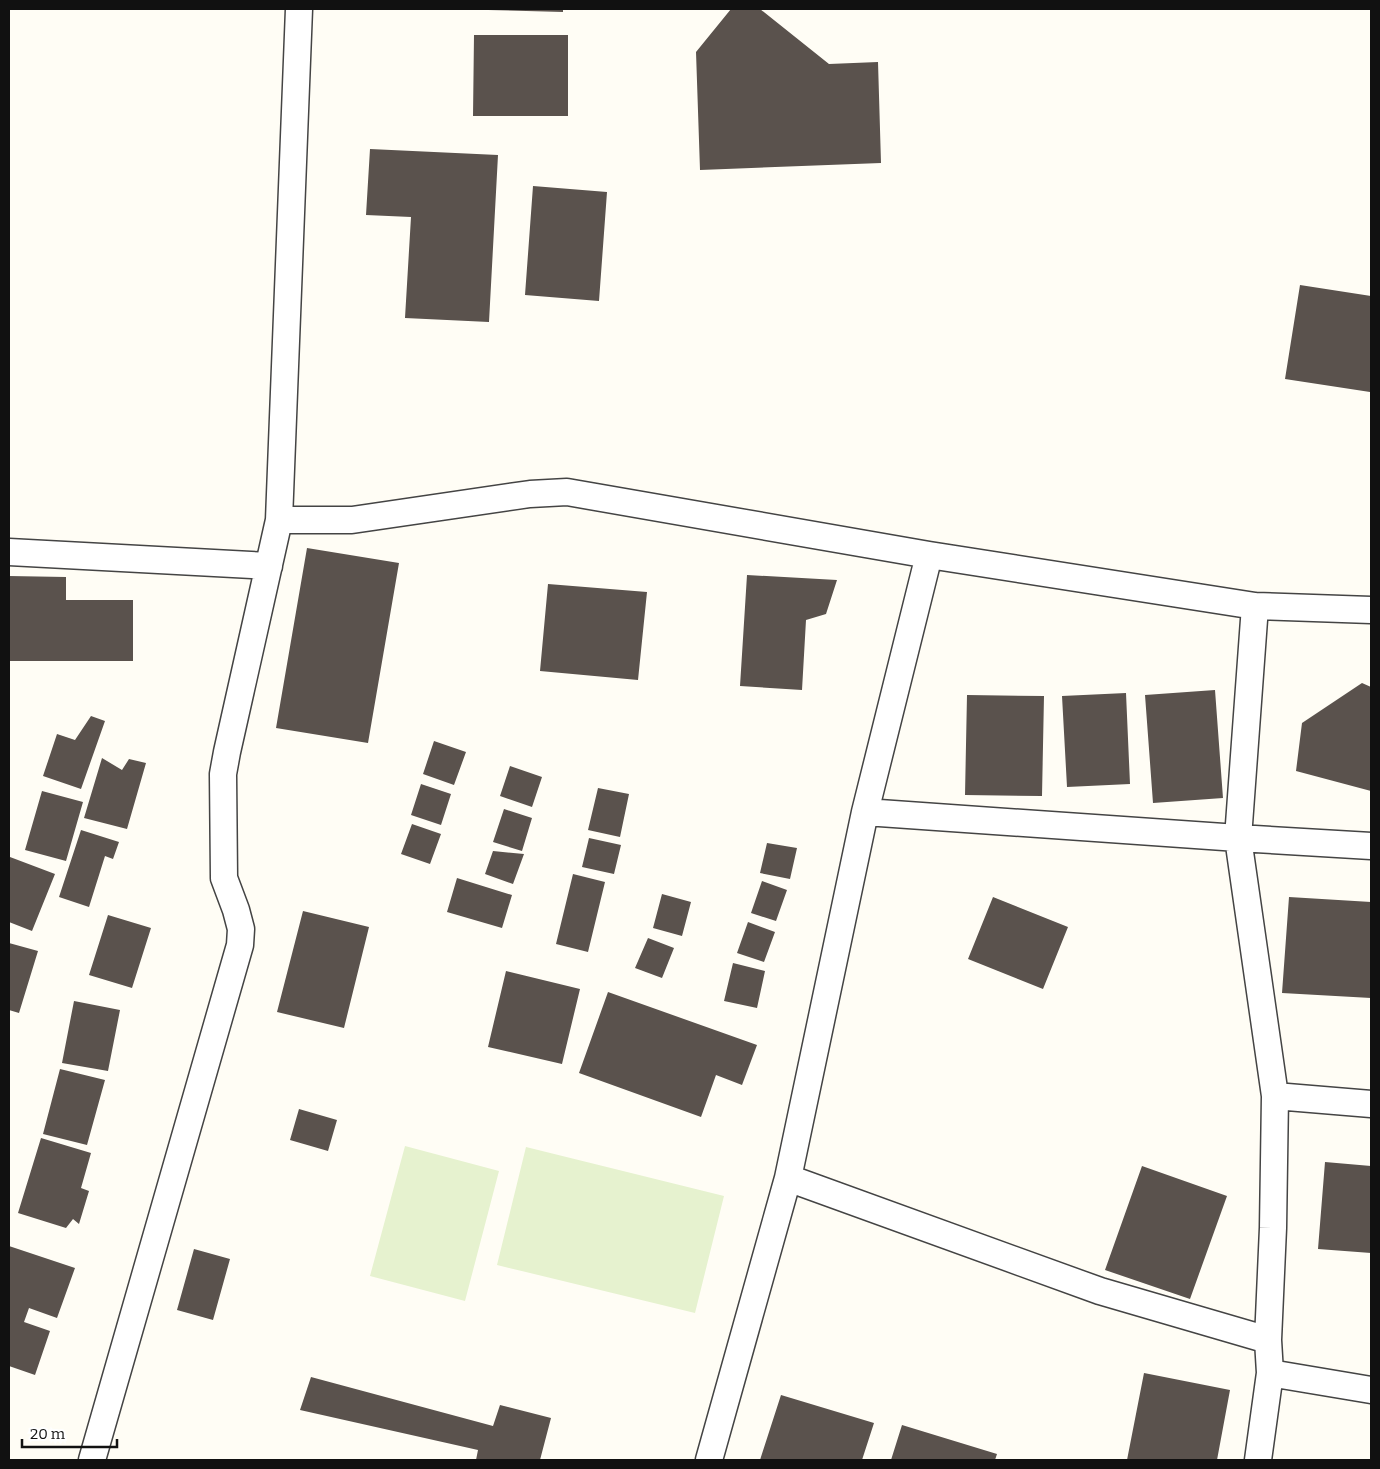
<svg xmlns="http://www.w3.org/2000/svg" width="1380" height="1469" font-family="Bitter,serif">
<style>
.pitch{fill:#e6f2cf}
.building{fill:#5a524d}
.lines{fill:none;stroke-linecap:round;stroke-linejoin:round}
.minor-casing{stroke:#444;stroke-width:29}
.minor{stroke:#fff;stroke-width:26}
</style>
<rect width="100%" height="100%" fill="#fffdf5"/>
<!-- pitch -->
<path class="pitch" d="M 405,1146 L 499,1171 L 465,1301 L 370,1276 Z
M 526,1147 L 724,1196 L 695,1313 L 497,1265 Z"/>
<!-- building -->
<path class="building" d="M 488,9 L 563,9 L 563,12 L 488,10 Z
M 731,9 L 760,9 L 829,64 L 878,62 L 881,163 L 700,170 L 696,52 Z
M 474,35 L 568,35 L 568,116 L 473,116 Z
M 370,149 L 498,155 L 489,322 L 405,318 L 411,217 L 366,215 Z
M 533,186 L 607,192 L 599,301 L 525,295 Z
M 1300,285 L 1371,296 L 1371,383 L 1370,392 L 1285,379 Z
M 307,548 L 399,563 L 368,743 L 276,728 Z
M 747,575 L 837,580 L 826,614 L 806,620 L 802,690 L 740,686 Z
M 9,576 L 66,577 L 66,600 L 133,600 L 133,661 L 9,661 Z
M 548,584 L 647,592 L 638,680 L 540,671 Z
M 1362,683 L 1371,687 L 1371,791 L 1296,771 L 1302,723 Z
M 1215,690 L 1223,798 L 1153,803 L 1145,695 Z
M 1126,693 L 1130,784 L 1067,787 L 1062,696 Z
M 967,695 L 1044,696 L 1042,796 L 965,795 Z
M 91,716 L 105,721 L 81,789 L 43,776 L 57,734 L 75,740 Z
M 434,741 L 466,752 L 454,785 L 423,774 Z
M 102,758 L 122,770 L 129,759 L 146,763 L 127,829 L 84,818 Z
M 510,766 L 542,777 L 532,807 L 500,796 Z
M 421,784 L 451,794 L 441,825 L 411,815 Z
M 598,788 L 629,794 L 620,837 L 588,830 Z
M 42,791 L 83,802 L 66,861 L 25,850 Z
M 504,809 L 532,818 L 522,851 L 493,842 Z
M 412,824 L 441,834 L 430,864 L 401,854 Z
M 81,830 L 119,842 L 113,859 L 105,856 L 89,907 L 59,897 Z
M 589,838 L 621,845 L 614,874 L 582,867 Z
M 767,843 L 797,848 L 790,879 L 760,873 Z
M 493,851 L 524,854 L 513,884 L 485,874 Z
M 10,857 L 55,874 L 32,931 L 9,922 L 9,859 Z
M 573,874 L 605,882 L 588,952 L 556,944 Z
M 457,878 L 512,895 L 502,928 L 447,912 Z
M 762,881 L 787,890 L 776,921 L 751,913 Z
M 662,894 L 691,902 L 682,936 L 653,928 Z
M 993,897 L 1068,927 L 1043,989 L 968,959 Z
M 1289,897 L 1371,902 L 1371,998 L 1282,993 Z
M 303,911 L 369,927 L 344,1028 L 277,1012 Z
M 108,915 L 151,928 L 132,988 L 89,975 Z
M 748,922 L 775,932 L 764,962 L 737,953 Z
M 648,938 L 674,948 L 662,978 L 635,968 Z
M 9,943 L 38,951 L 19,1013 L 9,1010 Z
M 733,963 L 765,971 L 757,1008 L 724,1001 Z
M 506,971 L 580,989 L 562,1064 L 488,1047 Z
M 608,992 L 757,1045 L 742,1085 L 716,1075 L 701,1117 L 579,1073 Z
M 74,1001 L 120,1010 L 108,1071 L 62,1063 Z
M 60,1069 L 105,1080 L 87,1145 L 43,1134 Z
M 299,1109 L 337,1120 L 328,1151 L 290,1140 Z
M 41,1138 L 91,1153 L 81,1188 L 89,1191 L 79,1224 L 73,1219 L 66,1228 L 18,1213 Z
M 1325,1162 L 1371,1166 L 1371,1253 L 1318,1249 Z
M 1142,1166 L 1227,1196 L 1190,1299 L 1105,1270 Z
M 9,1246 L 75,1268 L 57,1318 L 29,1308 L 24,1322 L 50,1331 L 35,1375 L 9,1366 Z
M 194,1249 L 230,1259 L 213,1320 L 177,1310 Z
M 1144,1373 L 1230,1390 L 1217,1460 L 1127,1460 Z
M 311,1377 L 493,1426 L 500,1405 L 551,1418 L 540,1460 L 476,1460 L 478,1450 L 300,1410 Z
M 781,1395 L 874,1423 L 862,1460 L 760,1460 Z
M 902,1425 L 997,1454 L 995,1460 L 891,1460 Z"/>
<g class="lines">
<!-- minor casing -->
<g class="minor-casing">
<path id="minor" d="M 279,520 L 352,520 L 530,494 L 567,492 L 929,555 L 1255,606 L 1371,610
M 9,552 L 269,566
M 1255,606 L 1238,838 L 1275,1096 L 1273,1228 L 1268,1340 L 1270,1373 L 1258,1460
M 865,812 L 1238,838 L 1371,846
M 1275,1096 L 1371,1104
M 788,1178 L 1100,1291 L 1268,1340
M 1270,1373 L 1371,1390
M 92,1460 L 240,945 L 241,929 L 236,910 L 224,878 L 223,774 L 227,752 L 279,520 L 299,9
M 709,1460 L 788,1178 L 865,812 L 929,555"/>
</g>
<!-- minor -->
<use href="#minor" class="minor"/>
</g>
<!-- border -->
<rect width="1380" height="1469" fill="none" stroke="#111111" stroke-width="20"/>
<!-- scale -->
<path d="M22 1439v8h95v-8" fill="none" stroke="#111111" stroke-width="2.5"/>
<text x="30" y="1439" font-size="15" fill="#111111" stroke="#ffffff" stroke-width="4" paint-order="stroke">20 m</text>
</svg>
